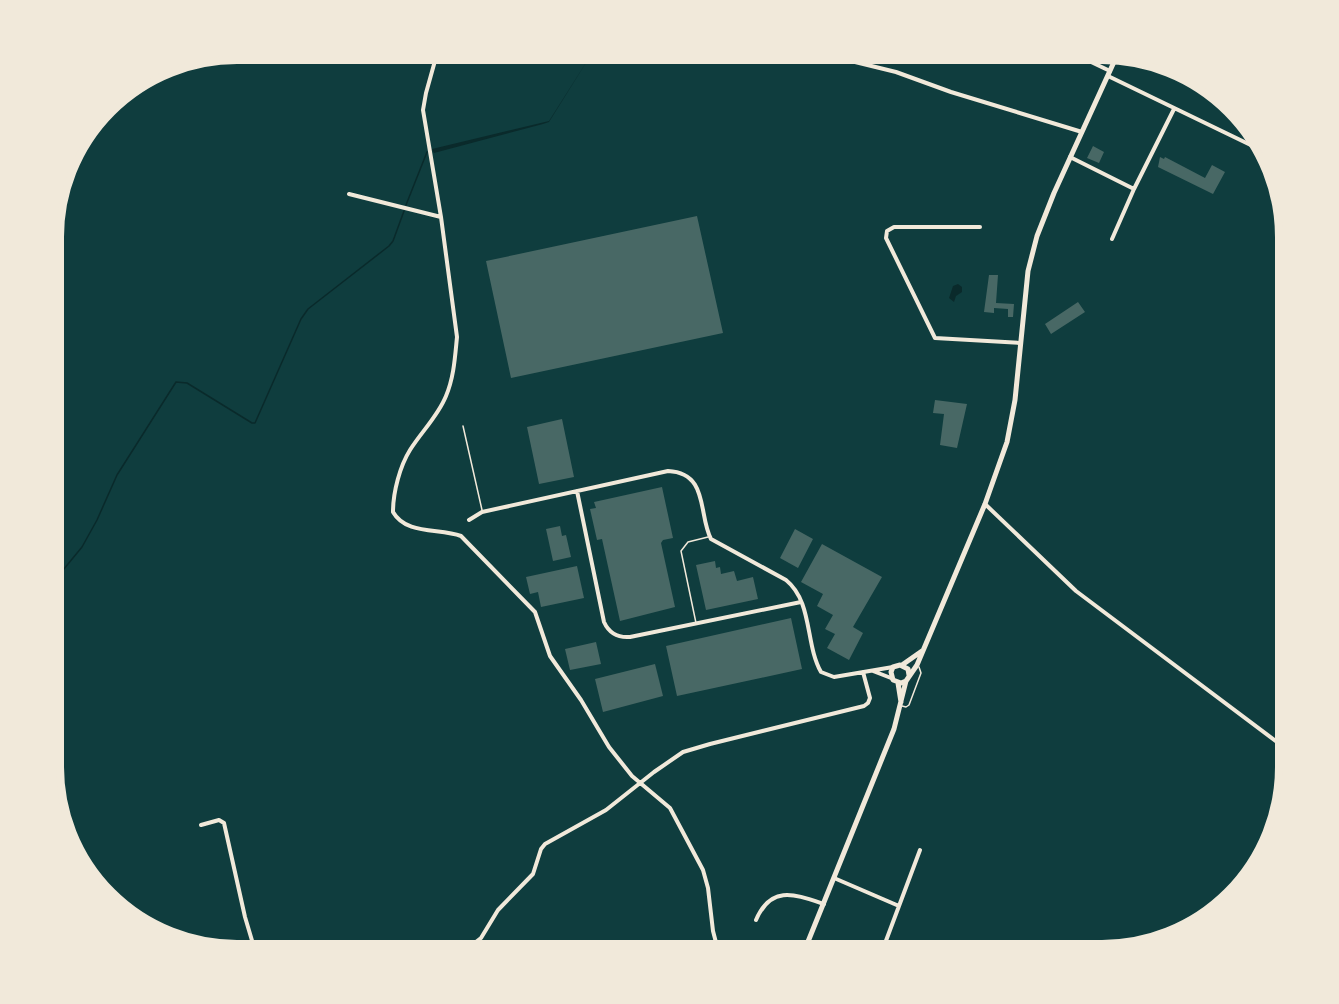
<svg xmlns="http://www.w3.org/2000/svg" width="1339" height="1004" font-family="Bitter,serif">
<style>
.water{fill:#0a2a2b}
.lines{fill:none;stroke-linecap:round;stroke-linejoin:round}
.stream{stroke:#0a2a2b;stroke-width:1.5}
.building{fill:#486865}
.service{stroke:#f1e9da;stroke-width:1.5}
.minor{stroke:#f1e9da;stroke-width:4}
.secondary{stroke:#f1e9da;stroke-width:5}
.rim{fill:none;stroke:#f1e9da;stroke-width:8}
</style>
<rect width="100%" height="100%" fill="#0f3d3e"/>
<!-- water -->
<path class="water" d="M 594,50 L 549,122 L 543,124 L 434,153 L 432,149 L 549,121 Z
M 958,284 L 962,287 L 962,292 L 956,296 L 954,302 L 949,298 L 953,286 Z"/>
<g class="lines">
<!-- stream -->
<path class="stream" d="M 406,205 L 427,152
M 50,599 L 54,581 L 82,547 L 97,520 L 117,475 L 176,382 L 187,383 L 252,423 L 255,423 L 301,319 L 308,309 L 389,246 L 393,241 L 404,211"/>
</g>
<!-- building -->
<path class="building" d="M 775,50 L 787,51 L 784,61 L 773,57 Z
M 1072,50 L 1094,50 L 1091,58 Z
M 1093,146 L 1104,152 L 1099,163 L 1087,158 Z
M 1160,157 L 1164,159 L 1165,157 L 1205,178 L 1212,165 L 1225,172 L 1213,194 L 1158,167 Z
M 697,216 L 723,333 L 511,378 L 486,261 Z
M 989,275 L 998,275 L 996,303 L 1014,304 L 1013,317 L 1008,317 L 1008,309 L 994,308 L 994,313 L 984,312 Z
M 1078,302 L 1085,312 L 1051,334 L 1045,324 Z
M 935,400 L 967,404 L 957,448 L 940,445 L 944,414 L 933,413 Z
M 562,419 L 574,477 L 539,484 L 527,427 Z
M 662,487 L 673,538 L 663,540 L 661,543 L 675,607 L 620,621 L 602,539 L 597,540 L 590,509 L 596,508 L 594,502 Z
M 560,526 L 562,536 L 566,535 L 571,557 L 553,561 L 546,529 Z
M 795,529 L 813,539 L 798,568 L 780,558 Z
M 822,544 L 882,577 L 853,627 L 863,633 L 849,660 L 827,648 L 835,634 L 825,629 L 833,615 L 817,606 L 823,594 L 801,582 Z
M 715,561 L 716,568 L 720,567 L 721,574 L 734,571 L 737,581 L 753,577 L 758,599 L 706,610 L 696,565 Z
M 577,566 L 584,598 L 541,607 L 538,592 L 530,594 L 526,577 Z
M 791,618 L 802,669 L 677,696 L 666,646 Z
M 596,642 L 601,664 L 570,670 L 565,649 Z
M 655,664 L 663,696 L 603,712 L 595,679 Z"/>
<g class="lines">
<!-- service -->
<path class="service" d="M 463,426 L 482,510
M 696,623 L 681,551 L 688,542 L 708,537
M 902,706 L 906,707 L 909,705 L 921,673 L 919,667"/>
<!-- minor -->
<path class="minor" d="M 438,50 L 426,93 L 423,110 L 441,217 L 457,337 C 455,357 454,377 446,396 C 438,416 422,431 410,450 C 400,466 393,492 393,512 C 406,535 439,528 461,536 L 535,612 L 550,656 L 581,700 L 609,747 L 632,776 L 670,808 L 703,870 L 708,888 L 713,931 L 719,954
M 806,50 L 896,72 L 951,92 L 1082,132
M 1066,50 L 1110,71
M 1108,76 L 1261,150
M 1070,157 L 1134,189 L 1174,109
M 349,194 L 441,217
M 55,200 L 60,195 L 76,141
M 980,227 L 894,227 L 887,231 L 886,238 L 935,338 L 1021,343
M 1112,239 L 1134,189
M 577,491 L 604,622 C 609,633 617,638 630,637 L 801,602
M 985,504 L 1076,591 L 1289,751
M 469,520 L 482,512 L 668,471 C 709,473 698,514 711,539 L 786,580 C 813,602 805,644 821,672 L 834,677 L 893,667
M 873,671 L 891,678
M 201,825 L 219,820 L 224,823 L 245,917 L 256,954
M 834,878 L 899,906
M 756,920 C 771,885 794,894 824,904
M 444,954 L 467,949 L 481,938 L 498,910 L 533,874 L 541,849 L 545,844 L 606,810 L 654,772 L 683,752 L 710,744 L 864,706 L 868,703 L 870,698 L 863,672
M 881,954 L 920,850"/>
<!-- secondary -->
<path class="secondary" d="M 902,665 L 922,651
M 909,675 L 908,669 L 900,665 L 893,667 L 891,672 L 893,680 L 901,683 L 906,681 L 917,665 L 985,504 L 1007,442 L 1015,400 L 1028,271 L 1037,236 L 1054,193 L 1119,51
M 898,683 L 901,702
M 803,954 L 894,729 L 906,681"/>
</g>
<!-- crop -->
<path d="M0 0H1339V1004H0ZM237 60H1102A177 177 0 0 1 1279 237V767A177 177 0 0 1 1102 944H237A177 177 0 0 1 60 767V237A177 177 0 0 1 237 60Z" fill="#f1e9da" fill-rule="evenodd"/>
<path class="rim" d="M237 60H1102A177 177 0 0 1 1279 237V767A177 177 0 0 1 1102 944H237A177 177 0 0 1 60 767V237A177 177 0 0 1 237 60Z"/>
</svg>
